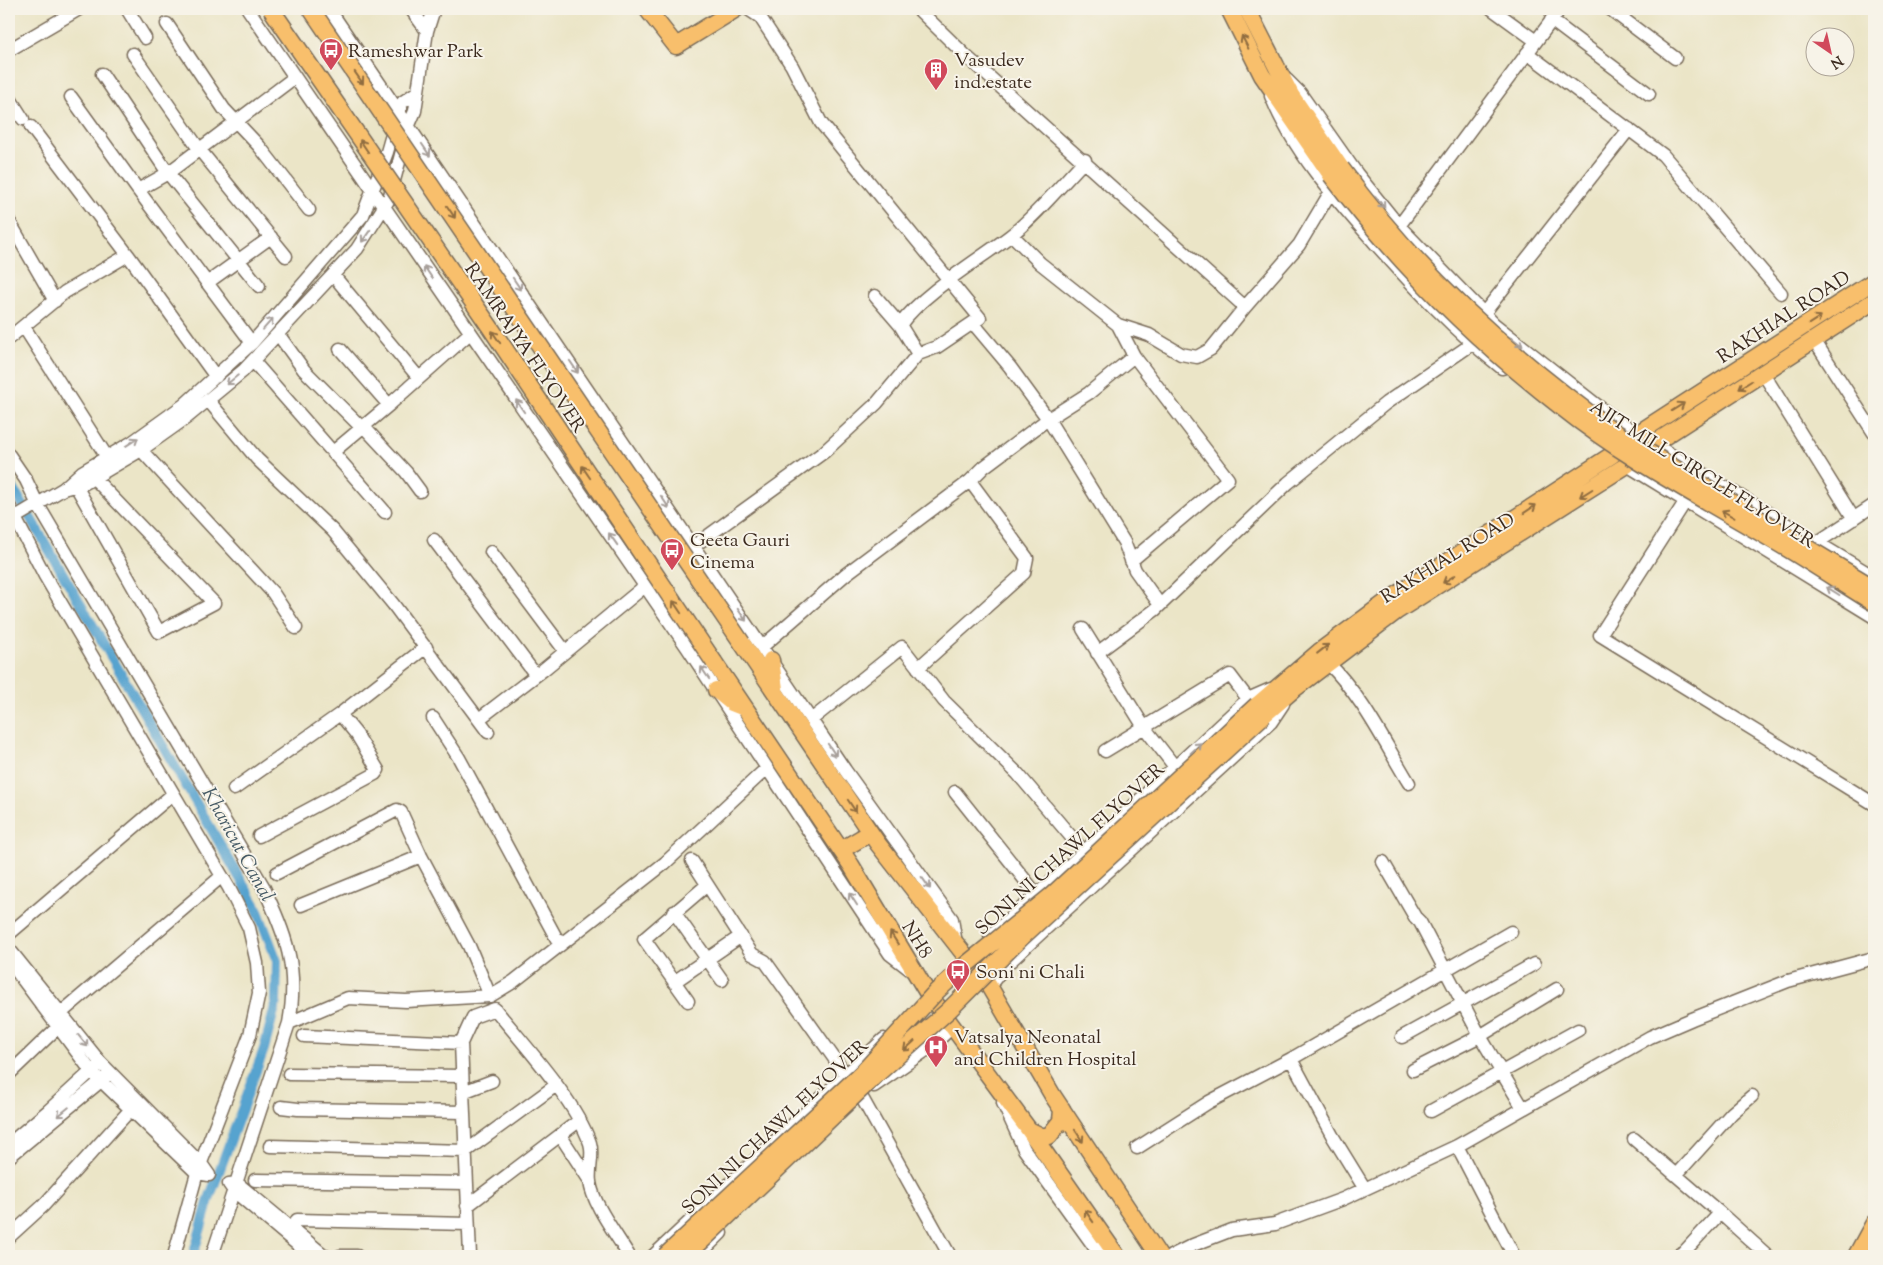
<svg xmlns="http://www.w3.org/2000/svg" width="1883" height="1265" font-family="'Sorts Mill Goudy',serif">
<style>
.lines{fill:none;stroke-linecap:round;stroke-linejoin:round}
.canal{stroke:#56a3cf;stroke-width:10}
.minor-casing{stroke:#796b59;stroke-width:15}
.major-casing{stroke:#796b59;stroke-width:19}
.minor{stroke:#fff;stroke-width:12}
.major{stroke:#f8bf6c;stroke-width:16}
.major-bridge-casing{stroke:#796b59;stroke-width:19;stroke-linecap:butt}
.major-bridge{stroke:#f8bf6c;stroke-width:16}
.oneway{stroke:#906d41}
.oneway2{stroke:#a79f9a}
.labels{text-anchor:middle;stroke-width:4;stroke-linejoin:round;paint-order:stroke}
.poi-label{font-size:19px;fill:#3b2a1e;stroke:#f7f3e8;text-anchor:start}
.street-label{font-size:19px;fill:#3b2a1e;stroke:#f7f3e8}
.water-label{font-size:20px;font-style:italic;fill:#465a65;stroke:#f7f3e8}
</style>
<rect width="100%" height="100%" fill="#f7f3e8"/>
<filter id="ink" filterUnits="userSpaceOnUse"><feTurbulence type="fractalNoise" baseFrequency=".02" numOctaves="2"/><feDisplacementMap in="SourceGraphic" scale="10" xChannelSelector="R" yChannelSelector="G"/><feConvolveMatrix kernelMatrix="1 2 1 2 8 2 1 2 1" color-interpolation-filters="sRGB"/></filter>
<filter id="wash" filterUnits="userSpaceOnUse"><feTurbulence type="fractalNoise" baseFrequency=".0096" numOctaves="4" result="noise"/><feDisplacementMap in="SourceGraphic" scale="20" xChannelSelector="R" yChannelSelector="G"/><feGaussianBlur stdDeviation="1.12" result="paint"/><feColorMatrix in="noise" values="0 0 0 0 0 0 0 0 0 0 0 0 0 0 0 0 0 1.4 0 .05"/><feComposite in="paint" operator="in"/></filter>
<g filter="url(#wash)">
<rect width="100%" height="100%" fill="#ebe5c7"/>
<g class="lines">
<!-- canal -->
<path class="canal" d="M 9,481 L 256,906 L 277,961 L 276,1003 L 264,1049 L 209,1199 L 193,1256"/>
</g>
</g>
<g filter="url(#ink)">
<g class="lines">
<!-- minor casing -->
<g class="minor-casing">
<path id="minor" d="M 127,9 L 145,38
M 248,9 L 687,647 L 890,954 L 912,971
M 329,9 L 845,770 L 952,919 L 956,944
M 411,9 L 427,31
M 918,9 L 966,56 L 1245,307 L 1299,245 L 1330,193 L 1347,182
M 1492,9 L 1536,41
M 1610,9 L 1675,58
M 1551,20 L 1649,94
M 167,24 L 224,109 L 259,146 L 309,210
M 9,50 L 79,9
M 1527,53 L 1663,155 L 1781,293
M 133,54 L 199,149 L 286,256
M 102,74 L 168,173 L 138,190 L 252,343
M 1287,80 L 1300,93 L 1357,174 L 1399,226 L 1494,324 L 1608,414 L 1645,439
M 1271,96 C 1293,151 1335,198 1374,242 C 1414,287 1455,331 1502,368
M 9,97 L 23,119
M 71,97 L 138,190
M 31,127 L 128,255 L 216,377
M 9,221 L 55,301
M 1399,226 L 1560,9
M 1012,235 L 1040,263 L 1118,325 L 1149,335 L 1181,354 L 1197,357 L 1211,349 L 1245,307
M 333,275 L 419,378
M 207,283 L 271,237
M 259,286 L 168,173 L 295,77
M 875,296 L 900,325 L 918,354
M 1484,313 L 1629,129
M 973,323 L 1010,367 L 1048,419 L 1124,542 L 1135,570 L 1160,605
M 900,325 C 923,293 977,261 1010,236 C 1035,217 1062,184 1085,160
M 1118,325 L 1134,356 L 1228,479 L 1131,561
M 24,327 L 107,457
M 278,334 L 304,370 L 358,424 L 364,427 L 406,472 L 420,491
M 9,338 L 65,292 L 128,255
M 1814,340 L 1874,433
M 340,349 L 389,405
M 253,361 L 385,512
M 1763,373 L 1854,519
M 208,400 L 257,459 L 333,531 L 393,604 L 488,732
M 1653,444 L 1874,577
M 141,450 L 273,593 L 296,628
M 333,452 L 389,405 L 470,333
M 9,455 L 26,480 L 38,505 L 263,886 C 286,936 299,967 289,1023 L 212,1256
M 1627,465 L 1874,617
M 76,486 L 159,632 L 214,603 L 94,478
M 63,489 L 85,483 L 141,450 L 186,418 L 243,371 L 357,249 L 389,199 L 409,125 L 415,111 L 427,31 L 434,9
M 1685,502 L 1600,635 L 1874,804
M 9,506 L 45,576 L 229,888 L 249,928 L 257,963 L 259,993 L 250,1035 L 197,1173 L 174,1256
M 9,521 L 63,489 L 82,472 L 131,443 L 184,405 L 252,343 L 363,215 L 387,152 L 399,110 L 403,102 L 416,93
M 434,540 L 535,674
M 1818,542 L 1874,505
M 694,546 L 824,452 L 877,403 L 918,354 L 937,347 L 980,318 L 821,123 L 792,66 L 760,17 L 748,9
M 491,552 L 565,651
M 1083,629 L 1144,727 L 1175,767
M 763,646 L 846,574 L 970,481 L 984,467 L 1048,419 L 1089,393 L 1134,356
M 1097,653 L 1155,610 L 1288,483 L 1386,403 L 1472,344
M 1328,663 C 1362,696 1384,742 1409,783
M 918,668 L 1024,573 L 1027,558 L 970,481
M 433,718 L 459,758 L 560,945
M 479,719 L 543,670 L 645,586
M 811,720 L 902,647 L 944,701 L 1018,774 L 1084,852
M 1105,751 L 1230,675 L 1248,699
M 234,789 L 340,714 L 426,647
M 955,792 L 1037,895
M 259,836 L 375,774 L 378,770 L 357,735 L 340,714
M 692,861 L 752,954 L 765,961 L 846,1075
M 1383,862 L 1415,917 L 1420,922 L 1480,1036 L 1523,1108
M 277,873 L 397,810 L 401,812 L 421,856 L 469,946 L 490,996
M 301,905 L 421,856
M 674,912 L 722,980
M 9,934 L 173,794
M 990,936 L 1059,875 L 1248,699 L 1271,689
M 9,949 L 100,1062 L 202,1165 L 209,1175 L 197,1173 L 91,1071 L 9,961
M 674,982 L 741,936
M 989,986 L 1006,965 L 1271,722 L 1283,704
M 688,1001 L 644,939 L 707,885
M 54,1019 L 222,876
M 289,1023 L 348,998 L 406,1001 L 490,996 L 513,982 L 665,863 L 767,768
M 304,1036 L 461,1043
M 1402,1037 L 1534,964
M 1291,1059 L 1333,1137 L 1365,1189
M 1413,1070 L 1480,1036 L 1557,989
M 9,1074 L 58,1027
M 289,1074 L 462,1076
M 874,1086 L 932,1046 L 952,1027
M 463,1092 L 492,1081
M 862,1098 L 950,1256
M 1003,1103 L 1024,1149 L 1101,1256
M 281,1107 L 298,1109 L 464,1112
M 1431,1111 L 1578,1030
M 560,1135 L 590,1181
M 1634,1139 L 1720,1213
M 9,1144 L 48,1111 L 97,1066
M 270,1146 L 466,1151 L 555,1086
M 1457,1146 L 1514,1256
M 1137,1148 L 1209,1102 L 1291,1059 L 1511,932
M 9,1157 L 107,1076
M 1676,1175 L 1732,1113 L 1752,1096
M 255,1180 L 467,1183
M 467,1206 L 580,1120
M 297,1220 L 468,1224
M 9,1237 L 43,1206 L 132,1108
M 311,1256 L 234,1191 L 229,1184 L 237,1183 L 325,1256
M 340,1256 L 357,1256
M 470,1256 L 461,1043 L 473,1017 L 495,1009 C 525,1046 575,1100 590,1143 C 594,1155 588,1169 590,1182 C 593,1205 617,1235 629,1256
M 653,1256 L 884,1039
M 698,1256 L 721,1233
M 1171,1256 L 1193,1245 L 1232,1230 L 1275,1224 L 1343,1199 L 1457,1146 L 1650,1037 L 1692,1019 L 1788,981 L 1874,958
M 1676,1256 L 1684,1252 L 1720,1213 L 1768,1256"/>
</g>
<!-- major casing -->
<g class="major-casing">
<path id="major" d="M 647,9 L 676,46 L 736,9
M 1229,9 L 1262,75 L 1331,175
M 1247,9 L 1291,95 L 1341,168
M 1637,434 L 1874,281
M 1653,444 L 1874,301
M 742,643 L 878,844 L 989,986 L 1053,1096 L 1159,1256
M 771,660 L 775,689
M 714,662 L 851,865 L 927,992 L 1029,1130 L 1117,1256
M 716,690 L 732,703 L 742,707
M 1257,705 L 1319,652 L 1389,600 L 1612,455
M 1264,715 L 1293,690 L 1397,611 L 1627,465
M 841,850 L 870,833
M 1029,1130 L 1041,1136 L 1049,1136 L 1061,1121 L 1062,1109
M 1856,1256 L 1874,1223"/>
</g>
<!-- minor -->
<use href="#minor" class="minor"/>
<!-- major -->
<use href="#major" class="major"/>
<!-- major-bridge casing -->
<g class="major-bridge-casing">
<path id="major-bridge" d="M 271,9 L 490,327 L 714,662
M 311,9 L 742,643
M 1341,168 C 1416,272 1514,360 1618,434 L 1874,588
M 1331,175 C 1397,262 1474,339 1560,406 C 1625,458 1700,497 1771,539 C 1806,559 1840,582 1874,603
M 665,1256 L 864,1071 L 936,992 L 962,968 L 1051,896 L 1257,705
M 686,1256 L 875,1076 L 949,1010 L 1021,938 L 1264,715"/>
</g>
<!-- major-bridge -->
<use href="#major-bridge" class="major-bridge"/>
</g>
<!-- one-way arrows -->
<defs><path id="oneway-shaft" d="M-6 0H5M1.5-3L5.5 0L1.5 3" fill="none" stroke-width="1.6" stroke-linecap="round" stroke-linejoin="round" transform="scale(1.25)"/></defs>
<g class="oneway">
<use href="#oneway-shaft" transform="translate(1245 42) rotate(-117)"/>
<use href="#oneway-shaft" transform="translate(359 78) rotate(55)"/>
<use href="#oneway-shaft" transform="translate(364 146) rotate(-124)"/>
<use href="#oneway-shaft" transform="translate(451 212) rotate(56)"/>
<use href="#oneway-shaft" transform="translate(1815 320) rotate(-33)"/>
<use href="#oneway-shaft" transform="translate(496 337) rotate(-124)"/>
<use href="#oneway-shaft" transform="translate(1745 385) rotate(148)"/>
<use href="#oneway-shaft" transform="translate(1678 407) rotate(-32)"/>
<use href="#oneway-shaft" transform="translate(586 472) rotate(-124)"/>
<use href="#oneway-shaft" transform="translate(1586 493) rotate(148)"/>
<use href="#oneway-shaft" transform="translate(1530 509) rotate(-34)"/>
<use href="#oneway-shaft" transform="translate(1728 514) rotate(-150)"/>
<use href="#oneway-shaft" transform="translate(1449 579) rotate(148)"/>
<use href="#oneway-shaft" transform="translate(677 607) rotate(-124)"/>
<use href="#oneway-shaft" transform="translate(1323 649) rotate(-38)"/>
<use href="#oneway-shaft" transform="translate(852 806) rotate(56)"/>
<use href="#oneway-shaft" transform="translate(894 938) rotate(-122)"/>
<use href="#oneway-shaft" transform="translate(909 1046) rotate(138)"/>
<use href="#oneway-shaft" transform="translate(1079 1136) rotate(57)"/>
<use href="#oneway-shaft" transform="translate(1089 1216) rotate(-125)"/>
</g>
<g class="oneway2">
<use href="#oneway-shaft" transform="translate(426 150) rotate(56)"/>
<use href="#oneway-shaft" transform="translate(1380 202) rotate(51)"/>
<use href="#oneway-shaft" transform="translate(366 236) rotate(125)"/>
<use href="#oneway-shaft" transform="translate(428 272) rotate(-124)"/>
<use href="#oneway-shaft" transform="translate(517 284) rotate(56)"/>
<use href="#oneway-shaft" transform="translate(268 324) rotate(-49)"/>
<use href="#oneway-shaft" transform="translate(1517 342) rotate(38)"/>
<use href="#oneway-shaft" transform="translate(574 367) rotate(56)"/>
<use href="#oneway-shaft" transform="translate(232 380) rotate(141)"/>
<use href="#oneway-shaft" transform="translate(520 406) rotate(-124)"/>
<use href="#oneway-shaft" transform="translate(132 442) rotate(-33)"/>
<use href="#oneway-shaft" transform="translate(665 502) rotate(56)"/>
<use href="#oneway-shaft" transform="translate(613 539) rotate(-125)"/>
<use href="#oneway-shaft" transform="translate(1833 591) rotate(-148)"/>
<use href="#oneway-shaft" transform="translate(742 615) rotate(55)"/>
<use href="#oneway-shaft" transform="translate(705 673) rotate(-124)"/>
<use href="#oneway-shaft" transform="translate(1196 748) rotate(-43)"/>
<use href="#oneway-shaft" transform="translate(832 750) rotate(56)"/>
<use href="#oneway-shaft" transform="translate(926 883) rotate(54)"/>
<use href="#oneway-shaft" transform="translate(853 899) rotate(-123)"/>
<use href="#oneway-shaft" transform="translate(83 1041) rotate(51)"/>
<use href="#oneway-shaft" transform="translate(63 1112) rotate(141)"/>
</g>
</g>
<!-- icons -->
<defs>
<g id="bus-pin" transform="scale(1.25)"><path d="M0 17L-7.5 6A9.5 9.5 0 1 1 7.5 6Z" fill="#d1495b" stroke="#f7f3e8"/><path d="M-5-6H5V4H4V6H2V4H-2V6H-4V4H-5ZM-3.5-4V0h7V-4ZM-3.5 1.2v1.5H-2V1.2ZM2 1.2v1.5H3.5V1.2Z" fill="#fff"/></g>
<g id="building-pin" transform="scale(1.25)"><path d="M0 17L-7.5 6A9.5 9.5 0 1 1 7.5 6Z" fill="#d1495b" stroke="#f7f3e8"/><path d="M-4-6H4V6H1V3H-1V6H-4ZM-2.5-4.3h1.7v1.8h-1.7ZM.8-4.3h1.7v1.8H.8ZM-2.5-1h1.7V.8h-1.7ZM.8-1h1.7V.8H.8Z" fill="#fff"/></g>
<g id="hospital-pin" transform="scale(1.25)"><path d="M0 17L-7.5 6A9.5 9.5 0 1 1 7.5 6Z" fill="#d1495b" stroke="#f7f3e8"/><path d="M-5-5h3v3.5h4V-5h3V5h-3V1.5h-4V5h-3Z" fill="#fff"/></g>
</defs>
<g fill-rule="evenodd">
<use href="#bus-pin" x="331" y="50"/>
<use href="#building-pin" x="936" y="70"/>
<use href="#bus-pin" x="672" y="550"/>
<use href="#bus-pin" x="958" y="971"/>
<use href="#hospital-pin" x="936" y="1047"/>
</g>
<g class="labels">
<!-- poi labels -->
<g class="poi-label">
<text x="348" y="57">Rameshwar Park</text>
<text x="954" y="66">Vasudev<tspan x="954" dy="22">ind.estate</tspan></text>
<text x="690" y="546">Geeta Gauri<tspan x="690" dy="22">Cinema</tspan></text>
<text x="976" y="978">Soni ni Chali</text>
<text x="954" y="1043">Vatsalya Neonatal<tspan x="954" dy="22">and Children Hospital</tspan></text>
</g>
<!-- street labels -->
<g class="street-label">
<text transform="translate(1783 316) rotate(-33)" y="7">RAKHIAL ROAD</text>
<text transform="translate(526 347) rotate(56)" y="7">RAMRAJYA FLYOVER</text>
<text transform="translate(1703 473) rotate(32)" y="7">AJIT MILL CIRCLE FLYOVER</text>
<text transform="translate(1447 557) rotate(-32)" y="7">RAKHIAL ROAD</text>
<text transform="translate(1069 848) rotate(-42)" y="7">SONI NI CHAWL FLYOVER</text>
<text transform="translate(918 939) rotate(58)" y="7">NH8</text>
<text transform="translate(774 1126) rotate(-43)" y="7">SONI NI CHAWL FLYOVER</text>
</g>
<!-- water labels -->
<g class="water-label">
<text transform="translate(239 844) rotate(61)" y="7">Kharicut Canal</text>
</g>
</g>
<!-- margin -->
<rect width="1883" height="1265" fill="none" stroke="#f7f3e8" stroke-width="30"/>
<!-- north arrow -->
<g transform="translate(1830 52) rotate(146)"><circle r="24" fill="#f7f3e8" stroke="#aca397"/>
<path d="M0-4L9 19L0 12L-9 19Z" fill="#d1495b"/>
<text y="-8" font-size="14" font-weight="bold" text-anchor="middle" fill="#3b2a1e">N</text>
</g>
</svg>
